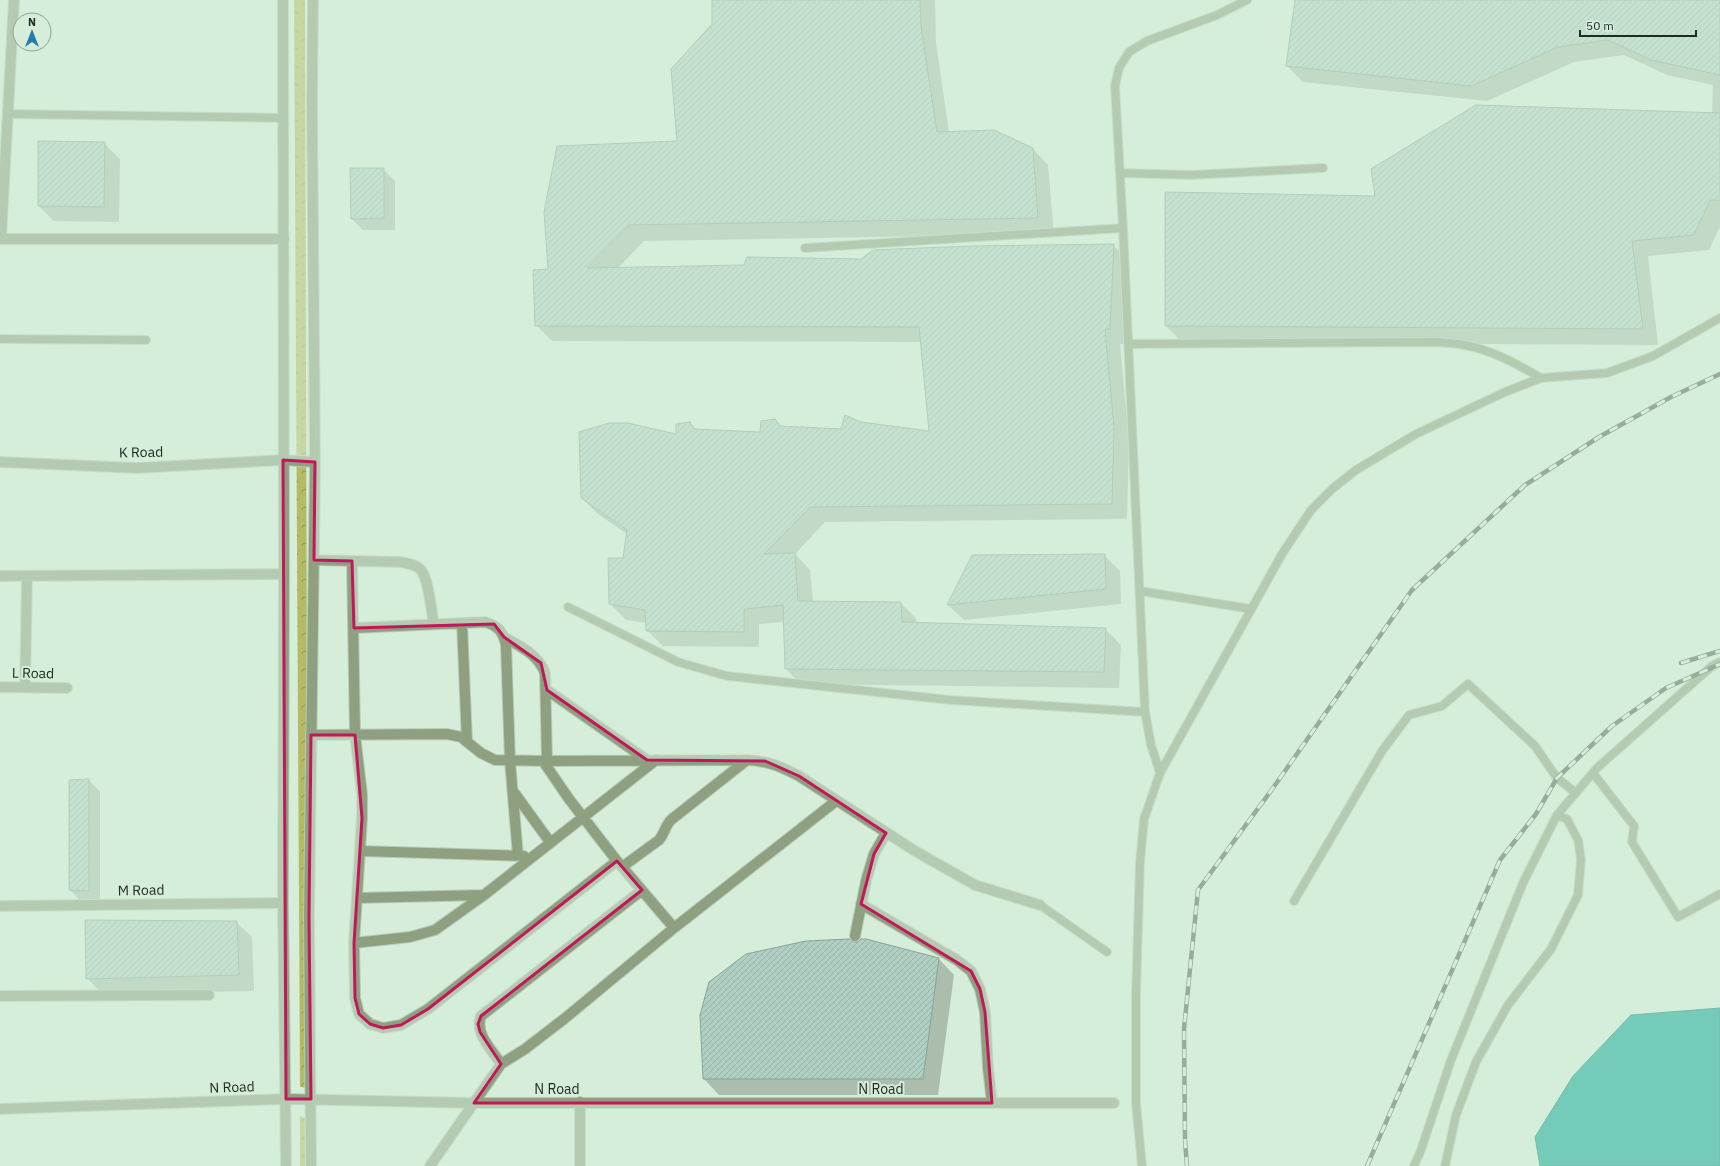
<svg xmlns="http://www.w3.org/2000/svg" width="1720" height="1166" font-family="'IBM Plex Sans',sans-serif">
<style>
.forest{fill:url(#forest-crowns)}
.water{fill:#009f93;stroke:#0a7c71}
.shadow{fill:#0003}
.building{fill:url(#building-hatch);stroke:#87a498}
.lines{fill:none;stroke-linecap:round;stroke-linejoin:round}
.service-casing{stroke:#b6cbb8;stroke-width:10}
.minor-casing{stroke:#b6cbb8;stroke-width:12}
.tertiary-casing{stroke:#b6cbb8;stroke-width:12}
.service{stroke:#8fa080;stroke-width:8}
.minor{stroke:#8fa080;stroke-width:10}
.tertiary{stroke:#8fa080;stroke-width:10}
.rail-casing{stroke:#4f5c51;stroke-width:4.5}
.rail{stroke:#d6eed9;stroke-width:3;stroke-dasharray:9;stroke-linecap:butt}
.marked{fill:none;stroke:#c2185b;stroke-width:3;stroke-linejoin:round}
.labels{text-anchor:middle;stroke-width:4;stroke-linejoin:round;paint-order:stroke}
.street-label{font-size:14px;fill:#222b23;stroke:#d6eed9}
</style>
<defs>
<pattern id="forest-crowns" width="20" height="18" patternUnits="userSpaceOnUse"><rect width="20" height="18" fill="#b5bb64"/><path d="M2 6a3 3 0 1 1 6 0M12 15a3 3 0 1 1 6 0" fill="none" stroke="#939852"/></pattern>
<pattern id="building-hatch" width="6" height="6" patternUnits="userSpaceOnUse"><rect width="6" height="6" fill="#b0cfc2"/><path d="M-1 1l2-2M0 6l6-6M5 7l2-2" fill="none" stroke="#97b2a6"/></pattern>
</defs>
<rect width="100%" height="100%" fill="#d6eed9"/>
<!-- forest -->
<path class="forest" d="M 294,0 L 305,0 L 308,1088 L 300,1087 Z
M 300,1116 L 306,1119 L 307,1166 L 300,1166 Z"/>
<!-- water -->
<path class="water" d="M 1720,1008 L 1720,1166 L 1540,1166 L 1535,1137 L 1573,1076 L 1631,1015 Z"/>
<!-- shadow -->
<path class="shadow" d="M 713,0 L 935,0 L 936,43 L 949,132 L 1033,149 L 1048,165 L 1054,234 L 644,241 L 617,269 L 745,266 L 1113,245 L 1129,261 L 1125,344 L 1120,344 L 1129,443 L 1127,519 L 825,522 L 795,554 L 810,570 L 813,602 L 901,603 L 916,618 L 917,623 L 1105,629 L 1121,645 L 1119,688 L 801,684 L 786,669 L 784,622 L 759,624 L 759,647 L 663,646 L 647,630 L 647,623 L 626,620 L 610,604 L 624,559 L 627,534 L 598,514 L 582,498 L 677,435 L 690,423 L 697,430 L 760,433 L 774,420 L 782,428 L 842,430 L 861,423 L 930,432 L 921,342 L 552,341 L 536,325 L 549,270 L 679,142 L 713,25 Z
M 1300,0 L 1720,0 L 1720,227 L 1709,250 L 1648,256 L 1658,345 L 1182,342 L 1166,326 L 1376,197 L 1712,114 L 1713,85 L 1667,75 L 1624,55 L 1574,62 L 1487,101 L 1303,82 L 1287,66 Z
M 104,143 L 120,159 L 119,222 L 54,221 L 39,206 Z
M 383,169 L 395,181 L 395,230 L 363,230 L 352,219 Z
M 1104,555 L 1120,571 L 1121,604 L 964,620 L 948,605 Z
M 89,780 L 100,792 L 100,902 L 81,901 L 70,890 Z
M 236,922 L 252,937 L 254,991 L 102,994 L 87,978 Z
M 854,943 L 939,959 L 954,975 L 938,1095 L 719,1095 L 704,1079 L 701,1015 Z"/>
<!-- building -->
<path class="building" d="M 712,0 L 920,0 L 921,26 L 937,132 L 994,130 L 1033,148 L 1038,218 L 629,225 L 587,268 L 744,265 L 747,257 L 861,259 L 873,250 L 896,249 L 972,246 L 1114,244 L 1110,329 L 1105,329 L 1114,427 L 1112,504 L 810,507 L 764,554 L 795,553 L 798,601 L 901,602 L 902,622 L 1106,628 L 1104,672 L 785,669 L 783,605 L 744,609 L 744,632 L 646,631 L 645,610 L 609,604 L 608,558 L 623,558 L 627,530 L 581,498 L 579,432 L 609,423 L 628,423 L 676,434 L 676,424 L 690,422 L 694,429 L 760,432 L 761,421 L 775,419 L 780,426 L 841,429 L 845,415 L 861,422 L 929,431 L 919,327 L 535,326 L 533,270 L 548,269 L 544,212 L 557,146 L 677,141 L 671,69 L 712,24 Z
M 1295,0 L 1720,0 L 1720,75 L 1651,60 L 1608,40 L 1558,47 L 1471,86 L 1286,66 Z
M 1476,105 L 1720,113 L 1720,200 L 1710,200 L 1694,235 L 1632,241 L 1643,329 L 1165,326 L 1165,192 L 1375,196 L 1371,169 Z
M 38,141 L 105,142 L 104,207 L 38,206 Z
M 350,168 L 384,168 L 384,218 L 351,219 Z
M 1105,554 L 1106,589 L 947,605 L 972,555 Z
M 89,779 L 89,891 L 69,890 L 69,780 Z
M 85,920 L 237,921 L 239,975 L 86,979 Z
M 849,939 L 854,942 L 857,942 L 861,939 L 866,939 L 939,958 L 923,1079 L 703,1079 L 700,1015 L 709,982 L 746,954 L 806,941 Z"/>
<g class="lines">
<!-- service casing -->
<g class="service-casing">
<path id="service" d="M 8,114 L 284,118
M 1120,173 L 1191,175 L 1323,168
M 805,248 L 1123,228
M 0,339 L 146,340
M 1129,344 L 1436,342 C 1445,343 1455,343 1464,345 C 1492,350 1517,364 1541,378
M 1140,591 L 1251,609
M 568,607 L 678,662 L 727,676 L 950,700 L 1145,712
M 1160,773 L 1151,745 L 1145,712 L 1123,228 L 1115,86 L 1119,68 L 1129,52 L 1147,41 L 1217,15 L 1247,0
M 1593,773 L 1634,826 L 1632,842 L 1678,917 L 1720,894
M 1294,901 L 1382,751 L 1409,715 L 1442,706 L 1468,684 L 1535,746 L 1557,778 L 1576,793
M 1040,905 L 1107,952
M 1142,1166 L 1136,1103 L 1136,994 L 1140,862 L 1144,819 L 1160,773 L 1282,554 L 1311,510 L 1332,489 L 1356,470 L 1416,434 L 1505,392 L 1541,378 L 1607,373 L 1653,356 L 1720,318
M 1414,1166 L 1421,1150 L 1451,1060 L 1523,883 L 1557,815 L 1597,768 L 1712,666 L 1720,662
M 1445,1166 L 1456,1115 L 1476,1062 L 1508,1005 L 1551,949 L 1578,895 L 1581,859 L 1578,840 L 1567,819 L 1557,815"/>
</g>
<!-- minor casing -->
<g class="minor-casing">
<path id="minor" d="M 0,239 L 284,239
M 1,239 L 14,0
M 0,462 L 137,468 L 283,460 L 315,462
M 314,560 L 401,562 C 408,564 416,564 421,570 C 429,580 431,611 434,624
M 352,561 L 355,735 L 362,794 L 362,818 L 354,943 L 355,998 L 359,1014 L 370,1024 L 383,1028 L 401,1025 L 428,1009 L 617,861
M 0,576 L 284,574
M 462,623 L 467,742
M 354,628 L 485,622 C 499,626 503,632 506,645 L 510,761 L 518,856
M 504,637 C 521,647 538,654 545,673 L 547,761
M 0,687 L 67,688
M 25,687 L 27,577
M 547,690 L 647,760
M 311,735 L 447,734 L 461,737 L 481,753 L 495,760 L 547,761 L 747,760 C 768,761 780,766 799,776 L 915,851 L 975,885 L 1040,905
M 543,761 L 569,799 L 617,861 L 674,928
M 513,791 L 550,842
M 360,851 L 524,856
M 622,867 L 659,840 C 665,833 665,825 672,819 L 747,760
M 357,898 L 484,895
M 861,904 L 957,960 L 971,971 L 980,989 L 985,1012 L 988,1068 L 992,1103
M 0,906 L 283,903
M 855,936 L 866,881 L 874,854 L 886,833
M 354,943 L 410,937 L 435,930 L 484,895 L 656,760
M 0,996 L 209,995
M 501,1064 C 492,1050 474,1033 481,1016 L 642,890
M 580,1102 L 580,1166
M 0,1109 L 286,1099 L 474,1103 L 1114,1103
M 430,1166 L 501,1064 L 525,1049 L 564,1019 L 674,928 L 836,801"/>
</g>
<!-- tertiary casing -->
<g class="tertiary-casing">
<path id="tertiary" d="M 283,0 L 284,574 L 283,903 L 286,1166
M 311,1166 L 309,916 L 315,466 L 312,102 L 313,0"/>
</g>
<!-- service -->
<use href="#service" class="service"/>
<!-- minor -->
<use href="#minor" class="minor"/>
<!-- tertiary -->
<use href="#tertiary" class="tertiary"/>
<!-- rail casing -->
<g class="rail-casing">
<path id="rail" d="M 1681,663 L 1720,651
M 1187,1166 L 1185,1140 L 1184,1029 L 1198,890 L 1273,788 L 1412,590 L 1525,485 L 1599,437 L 1671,397 L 1720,374
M 1367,1166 L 1500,860 L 1536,814 L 1557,778 L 1612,726 L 1666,688 L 1720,664"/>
</g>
<!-- rail -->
<use href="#rail" class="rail"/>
</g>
<!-- marked area -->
<path d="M0 0H1720V1166H0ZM 283,460 L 315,462 L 314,560 L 352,561 L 354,628 L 494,624 L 504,637 L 541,663 L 547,690 L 647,760 L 765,761 L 799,776 L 886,833 L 874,854 L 861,904 L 971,971 L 980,989 L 985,1012 L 992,1103 L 474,1103 L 501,1064 L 480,1032 L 478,1024 L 481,1016 L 642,890 L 617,861 L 428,1009 L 401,1025 L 383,1028 L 370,1024 L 359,1014 L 355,998 L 354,943 L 362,818 L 355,735 L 311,735 L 309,916 L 311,1099 L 286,1099 Z" fill="#d6eed9" fill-opacity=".55" fill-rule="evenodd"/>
<path class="marked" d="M 283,460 L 315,462 L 314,560 L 352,561 L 354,628 L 494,624 L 504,637 L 541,663 L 547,690 L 647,760 L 765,761 L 799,776 L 886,833 L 874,854 L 861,904 L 971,971 L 980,989 L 985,1012 L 992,1103 L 474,1103 L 501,1064 L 480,1032 L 478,1024 L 481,1016 L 642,890 L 617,861 L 428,1009 L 401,1025 L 383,1028 L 370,1024 L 359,1014 L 355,998 L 354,943 L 362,818 L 355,735 L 311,735 L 309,916 L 311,1099 L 286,1099 Z"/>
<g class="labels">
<!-- street labels -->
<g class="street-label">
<text transform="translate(141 452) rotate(-1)" y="5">K Road</text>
<text transform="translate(33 673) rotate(1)" y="5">L Road</text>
<text transform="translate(141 890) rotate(-1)" y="5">M Road</text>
<text transform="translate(232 1087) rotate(-2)" y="5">N Road</text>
<text x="557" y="1094">N Road</text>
<text x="881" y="1094">N Road</text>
</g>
</g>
<!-- north arrow -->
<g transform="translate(32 32)"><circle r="19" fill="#d6eed9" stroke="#8ea090"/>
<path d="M0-3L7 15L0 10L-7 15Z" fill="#2979aa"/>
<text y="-6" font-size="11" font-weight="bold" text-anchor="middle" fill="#222b23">N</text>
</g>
<!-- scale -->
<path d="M1580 30v6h116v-6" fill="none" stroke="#222b23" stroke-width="2"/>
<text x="1586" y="30" font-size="12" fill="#222b23" stroke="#d6eed9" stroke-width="3" paint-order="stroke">50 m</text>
</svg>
